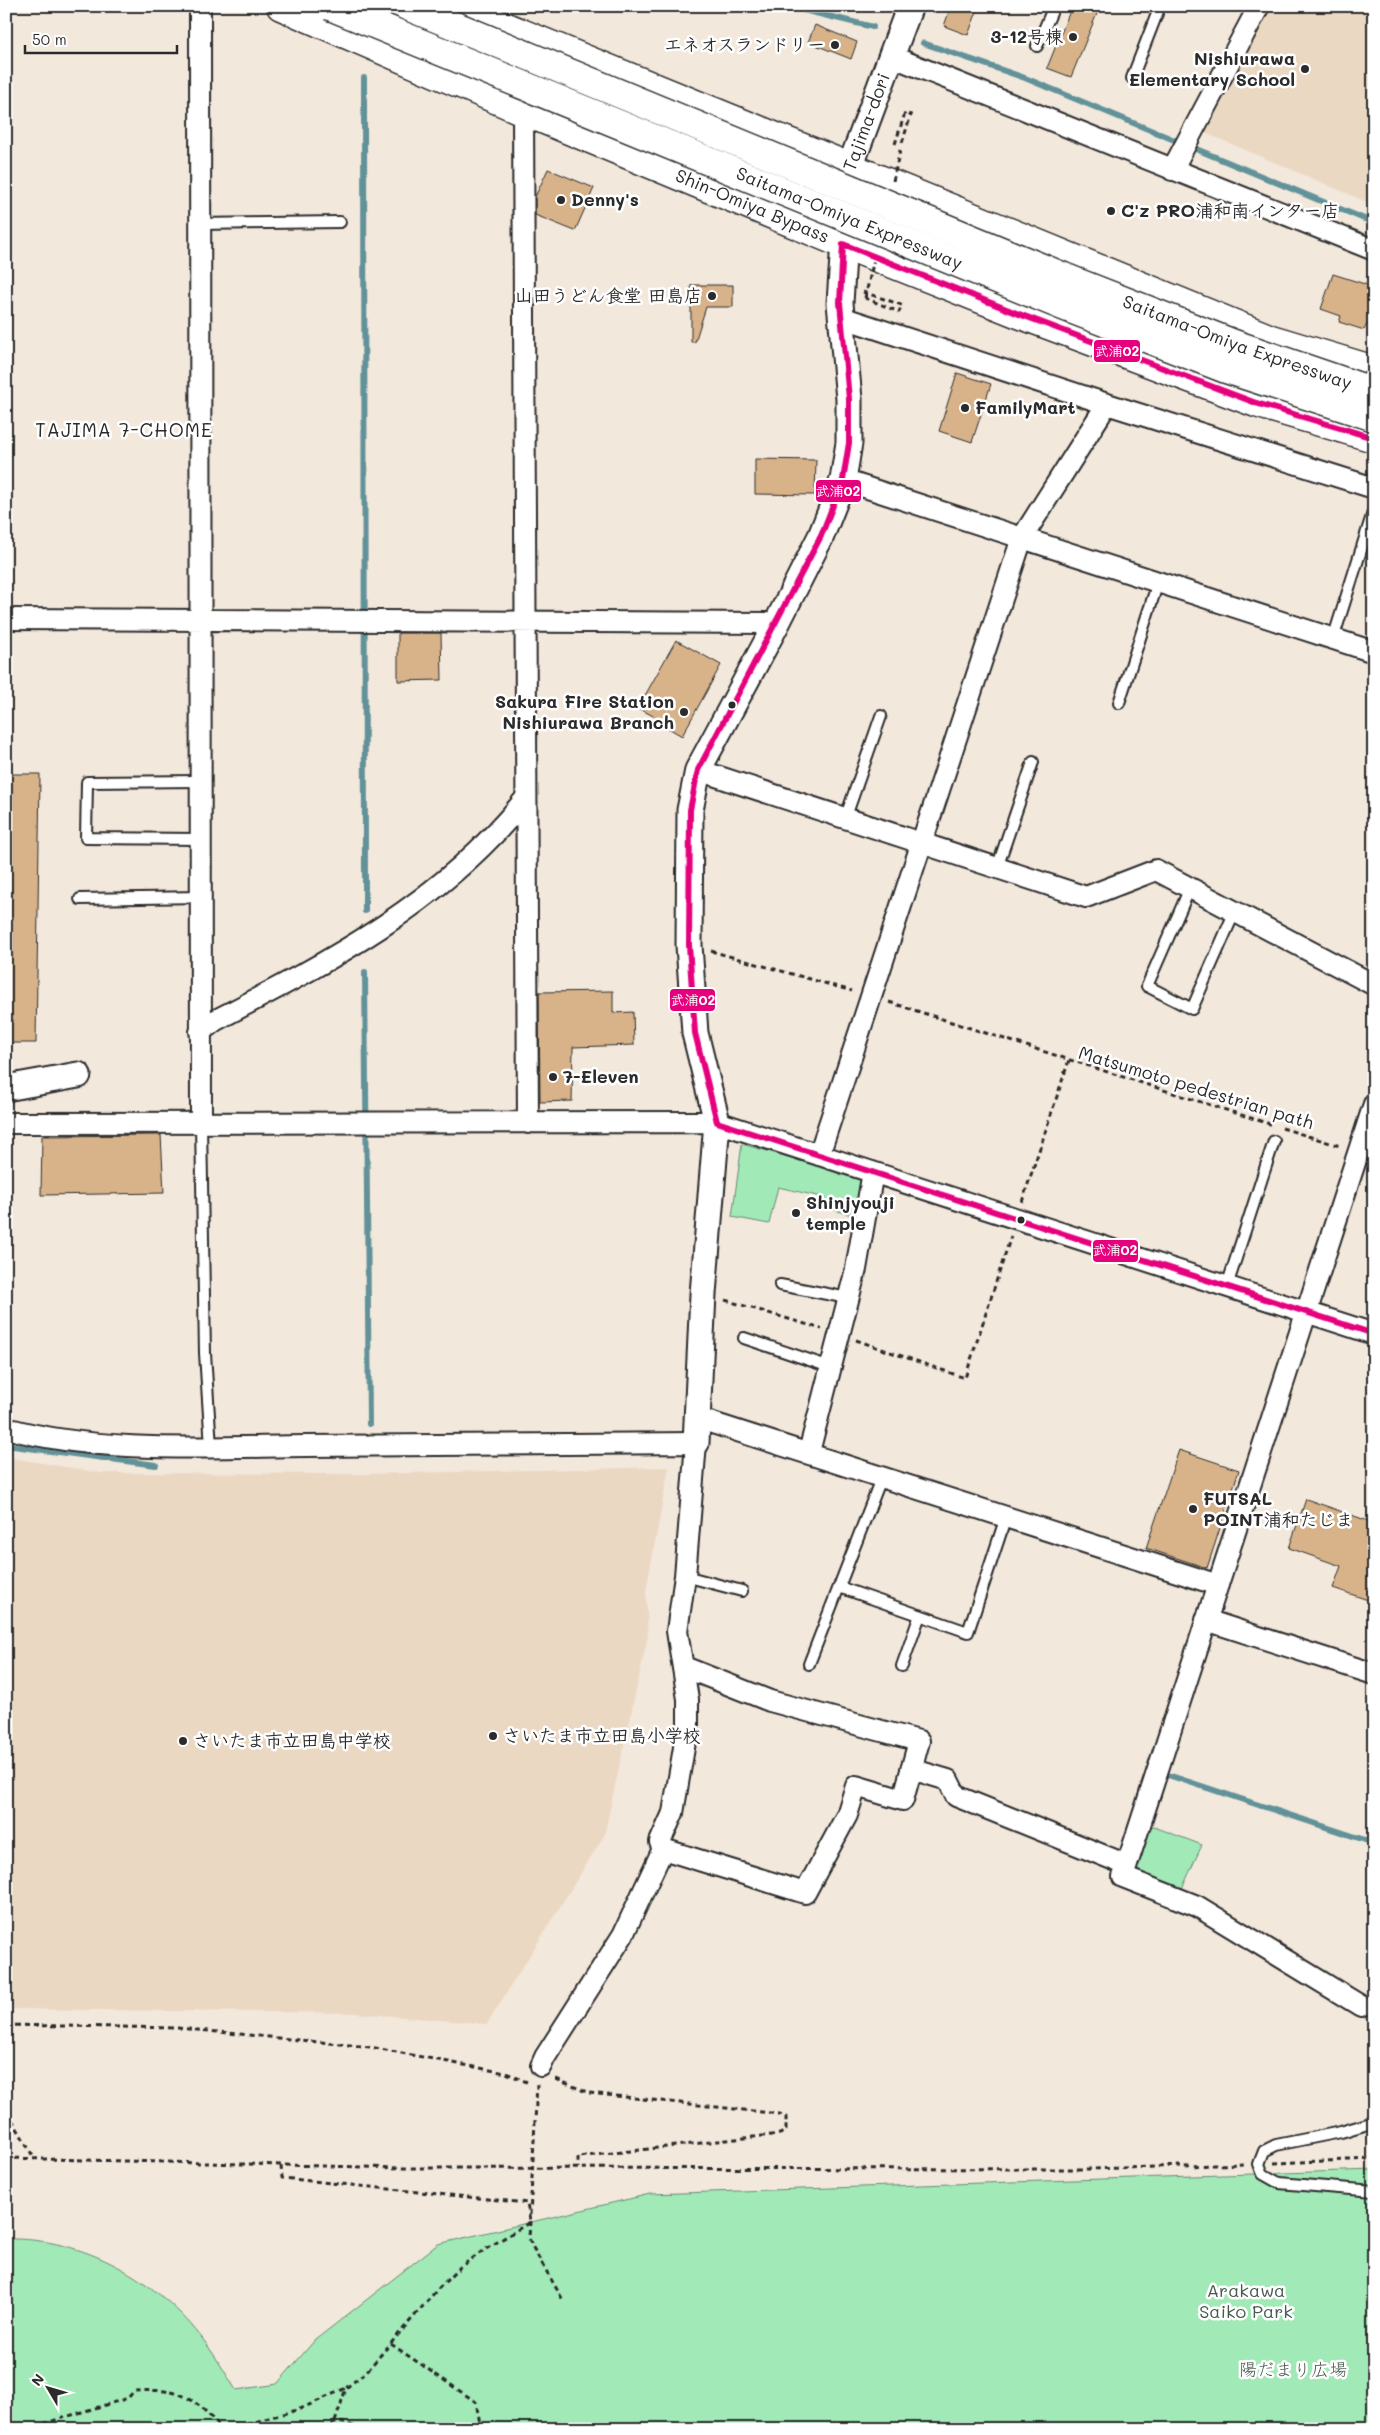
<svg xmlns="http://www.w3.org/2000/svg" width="1380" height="2435" font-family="Mali,'Klee One',sans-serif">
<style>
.built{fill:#ebd8c3}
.green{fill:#a1e9b7;stroke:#668a71}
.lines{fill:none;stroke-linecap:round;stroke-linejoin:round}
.stream{stroke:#629299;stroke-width:6}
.building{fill:#d8b389;stroke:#2b2b2b}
.service-casing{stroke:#2b2b2b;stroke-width:14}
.minor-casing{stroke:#2b2b2b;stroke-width:24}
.tertiary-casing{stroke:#2b2b2b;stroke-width:29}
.trunk-casing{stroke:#2b2b2b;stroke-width:31}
.path{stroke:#2b2b2b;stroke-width:3;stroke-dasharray:5 4;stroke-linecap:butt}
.service{stroke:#fff;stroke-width:10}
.minor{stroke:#fff;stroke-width:20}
.tertiary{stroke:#fff;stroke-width:25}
.trunk{stroke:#fff;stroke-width:28}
.motorway-bridge-casing{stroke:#2b2b2b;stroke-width:31;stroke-linecap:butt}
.path-bridge{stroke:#2b2b2b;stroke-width:3;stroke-dasharray:5 4;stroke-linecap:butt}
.motorway-bridge{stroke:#fff;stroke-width:28}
.bus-1-casing{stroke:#fff;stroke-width:10}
.bus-1{stroke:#e5007d;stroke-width:6}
.poi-dot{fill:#2b2b2b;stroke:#fff;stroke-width:2}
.labels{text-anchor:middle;stroke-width:5;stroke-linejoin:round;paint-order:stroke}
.poi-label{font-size:18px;font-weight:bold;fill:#2b2b2b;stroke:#fff;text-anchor:start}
.street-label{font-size:18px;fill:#2b2b2b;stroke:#fff}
.park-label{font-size:18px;fill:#485a4e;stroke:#fff}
.neighbourhood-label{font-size:19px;letter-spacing:1px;fill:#2b2b2b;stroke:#fff}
.line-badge{stroke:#fff;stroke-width:2}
.badge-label{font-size:14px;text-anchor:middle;font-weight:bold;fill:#fff}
</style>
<rect width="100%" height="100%" fill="#f3e8dc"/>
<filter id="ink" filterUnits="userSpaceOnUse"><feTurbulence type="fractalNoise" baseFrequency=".02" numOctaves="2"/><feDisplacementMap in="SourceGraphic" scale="10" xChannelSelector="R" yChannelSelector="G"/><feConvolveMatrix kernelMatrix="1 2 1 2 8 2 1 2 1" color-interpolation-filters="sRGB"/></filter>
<g filter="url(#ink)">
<!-- built -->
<path class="built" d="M 1270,6 L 1374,6 L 1374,205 L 1203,132 Z
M 6,1457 L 102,1473 L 365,1474 L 669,1467 L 646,1591 L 648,1636 L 604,1836 L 487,2024 L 356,2013 L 6,2009 Z"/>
<!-- green -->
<path class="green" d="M 742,1144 L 854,1175 L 862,1181 L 855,1216 L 825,1207 L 826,1198 L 778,1187 L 769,1224 L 732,1217 Z
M 1144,1823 L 1202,1845 L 1179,1895 L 1127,1875 Z
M 1374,2170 L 1374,2429 L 6,2429 L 6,2239 C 84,2237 159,2280 205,2342 C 216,2357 226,2374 236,2390 L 277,2384 L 315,2340 L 438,2244 L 650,2194 Z"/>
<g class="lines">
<!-- stream -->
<path class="stream" d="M 787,6 L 873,27
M 923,43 L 1025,78 L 1374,223
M 364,78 L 365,911
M 365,972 L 369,1424
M 6,1445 L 156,1465
M 1165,1774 L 1374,1843"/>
</g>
<!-- building -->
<path class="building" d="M 951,6 L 979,6 L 968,35 L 944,26 Z
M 1072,6 L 1100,6 L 1071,77 L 1047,68 Z
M 815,25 L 857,42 L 851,59 L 808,42 Z
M 548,169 L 594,188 L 575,231 L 535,215 L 535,197 Z
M 1333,274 L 1374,287 L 1374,326 L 1367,324 L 1364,330 L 1339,322 L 1341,316 L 1321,309 Z
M 691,285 L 733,285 L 733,307 L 706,307 L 695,342 L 691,342 Z
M 957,373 L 991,384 L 972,442 L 939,431 Z
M 755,459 L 816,460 L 815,495 L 755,494 Z
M 398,633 L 441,633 L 442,680 L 398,681 Z
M 676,640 L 721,665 L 682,736 L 658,722 L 659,719 L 638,708 Z
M 6,774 L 40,774 L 36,1043 L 6,1043 Z
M 613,991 L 613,1013 L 633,1012 L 634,1045 L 573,1047 L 572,1101 L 540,1102 L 539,992 Z
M 161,1135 L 164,1193 L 41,1195 L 42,1136 Z
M 1179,1450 L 1239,1470 L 1207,1568 L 1146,1548 Z
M 1306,1499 L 1374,1523 L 1374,1585 L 1368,1600 L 1333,1588 L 1341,1566 L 1289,1548 Z"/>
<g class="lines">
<!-- service casing -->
<g class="service-casing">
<path id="service" d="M 1037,46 L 1054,6
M 1132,78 L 1160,6
M 200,224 L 340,222
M 1333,639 L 1374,509
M 1119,703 L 1158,582
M 845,819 L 881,716
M 200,839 L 86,838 L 87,782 L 201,781
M 997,868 L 1033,762
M 1190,888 L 1147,986 L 1192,1009 L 1235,911
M 80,899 L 201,897
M 201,1124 L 205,1353 L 211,1447
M 780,1285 L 848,1298
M 1227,1286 L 1274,1141
M 744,1338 L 830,1367
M 685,1576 L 742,1591
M 839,1587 L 968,1632 L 1006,1517
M 809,1664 L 882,1476
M 902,1666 L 920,1615
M 1374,2122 L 1341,2132 L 1276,2145 L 1264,2151 L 1259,2164 L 1263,2174 L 1279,2183 L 1374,2191"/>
</g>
<!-- minor casing -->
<g class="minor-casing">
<path id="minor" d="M 200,6 L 201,1124
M 891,56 L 1374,250
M 523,111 L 528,1123
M 1172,170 L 1259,6
M 841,317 L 1107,404 L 1374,488
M 843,480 L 1374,652
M 6,619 L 777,623
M 698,770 L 1086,897 L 1156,870 L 1374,985
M 200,1032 L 216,1020 C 332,960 442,903 525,799
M 6,1123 L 717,1122 L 1374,1334
M 819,1155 L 1022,538 L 1107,404
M 697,1418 L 1218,1585
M 6,1428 C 101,1454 209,1447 307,1446 C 437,1445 566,1444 696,1443 L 685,1576 L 677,1631 L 688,1699 L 688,1724 L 673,1813 L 660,1842 L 663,1849 L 623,1935 L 545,2057 L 541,2066
M 809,1452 L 856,1269 L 873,1172
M 1206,1620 L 1374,1674
M 911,1769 L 948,1780 L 956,1796 L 1127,1865
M 663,1849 L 805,1893 L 847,1815 L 856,1786 L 903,1800 L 919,1741 L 770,1701 L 684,1667
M 1361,2006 L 1197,1906 L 1123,1877 L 1374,1104"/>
</g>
<!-- tertiary casing -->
<g class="tertiary-casing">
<g id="tertiary">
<path id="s1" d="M 848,188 L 850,167 L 910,6"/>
<path d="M 6,1088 L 78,1075"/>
<path d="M 696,1443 L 703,1294 L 717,1122 L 695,1033 L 689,945 L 690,810 L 698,770 L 777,623 L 821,536 L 843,480 L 849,443 L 849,399 L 840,303 L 845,226"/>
</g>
</g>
<!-- trunk casing -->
<g class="trunk-casing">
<g id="trunk">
<path id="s2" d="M 281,6 L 523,111 L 843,244 L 1019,314 L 1256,403 L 1374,438"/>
<path d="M 455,6 L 1271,339 L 1374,370"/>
</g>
</g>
<!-- path -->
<path class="path" d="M 895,144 L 905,113 L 911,115 L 901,146
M 863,292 L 902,305 L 899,312 L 865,298
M 711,951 L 852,991
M 889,1002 L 1273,1125
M 1282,1128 L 1340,1146
M 1022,1202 L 1069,1060
M 725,1300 L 822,1329
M 856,1340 L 965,1378 L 1011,1236
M 6,2025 L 178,2028 L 370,2047 L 506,2073 L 527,2082
M 556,2079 L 589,2093 L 780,2114 L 786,2117 L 786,2130 L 780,2134 L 578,2157 L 578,2168
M 6,2114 L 10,2116 L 34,2158
M 6,2158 L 403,2168 L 1091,2169 L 1246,2164
M 1274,2163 L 1374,2159
M 281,2166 L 282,2178 L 527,2203 L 530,2222 L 486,2249 L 460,2267 L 436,2291 L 366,2372 L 346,2388 L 335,2422
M 530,2215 L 537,2084
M 530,2221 L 529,2238 L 532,2246 L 563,2300
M 391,2344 L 476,2402 L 481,2429
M 26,2429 L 128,2398 L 134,2391 C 180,2388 192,2395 222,2429
M 230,2429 L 300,2409 L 346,2388
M 324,2429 C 335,2419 347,2422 359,2429"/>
<!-- service -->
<use href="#service" class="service"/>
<!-- minor -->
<use href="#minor" class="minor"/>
<!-- tertiary -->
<use href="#tertiary" class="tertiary"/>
<!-- trunk -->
<use href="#trunk" class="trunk"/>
<!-- motorway-bridge casing -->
<g class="motorway-bridge-casing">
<g id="motorway-bridge">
<path id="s3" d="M 330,6 L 1063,306 L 1226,369 L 1374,417"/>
<path id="s4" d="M 407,6 L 1076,282 L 1234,344 L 1374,392"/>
</g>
</g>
<!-- path-bridge -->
<path class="path-bridge" d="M 893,181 L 901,146
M 865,298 L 875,255"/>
<!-- motorway-bridge -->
<use href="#motorway-bridge" class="motorway-bridge"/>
<!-- bus-1 casing -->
<g class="bus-1-casing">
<path id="bus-1" d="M 1374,438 L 1256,403 L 1019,314 L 843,244 L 840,303 L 849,399 L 849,443 L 843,480 L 821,536 L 698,770 L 690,810 L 689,945 L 695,1033 L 717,1122 L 1374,1334"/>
</g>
<!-- bus-1 -->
<use href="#bus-1" class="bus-1"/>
</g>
</g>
<!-- markers -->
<g class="poi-dot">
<circle cx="1073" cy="37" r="5"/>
<circle cx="835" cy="45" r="5"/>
<circle cx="1305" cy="69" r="5"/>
<circle cx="561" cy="200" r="5"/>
<circle cx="1111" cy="211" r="5"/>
<circle cx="712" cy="296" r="5"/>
<circle cx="965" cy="408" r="5"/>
<circle cx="732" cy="705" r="4.5"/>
<circle cx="684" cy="712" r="5"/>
<circle cx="553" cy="1077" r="5"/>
<circle cx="796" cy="1213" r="5"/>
<circle cx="1021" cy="1220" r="4.5"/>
<circle cx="1193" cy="1509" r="5"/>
<circle cx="493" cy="1736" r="5"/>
<circle cx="183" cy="1741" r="5"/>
</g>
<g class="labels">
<!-- poi labels -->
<g class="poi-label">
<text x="1063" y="43" text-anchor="end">3-12号棟</text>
<text x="825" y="51" text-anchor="end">エネオスランドリー</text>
<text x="1295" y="65" text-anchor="end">Nishiurawa<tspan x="1295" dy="21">Elementary School</tspan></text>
<text x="571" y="206">Denny's</text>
<text x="1121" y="217">C'z PRO浦和南インター店</text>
<text x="702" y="302" text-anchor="end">山田うどん食堂 田島店</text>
<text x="975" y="414">FamilyMart</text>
<text x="674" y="708" text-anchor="end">Sakura Fire Station<tspan x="674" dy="21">Nishiurawa Branch</tspan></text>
<text x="563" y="1083">7-Eleven</text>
<text x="806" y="1209">Shinjyouji<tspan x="806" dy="21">temple</tspan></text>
<text x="1203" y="1505">FUTSAL<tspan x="1203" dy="21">POINT浦和たじま</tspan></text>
<text x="503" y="1742">さいたま市立田島小学校</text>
<text x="193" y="1747">さいたま市立田島中学校</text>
</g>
<!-- street labels -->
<g class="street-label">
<text dy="6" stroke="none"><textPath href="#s1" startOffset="69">Tajima-dori</textPath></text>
<text dy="6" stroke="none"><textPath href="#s2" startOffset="512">Shin-Omiya Bypass</textPath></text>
<text dy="6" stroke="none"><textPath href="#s3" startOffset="561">Saitama-Omiya Expressway</textPath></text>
<text dy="6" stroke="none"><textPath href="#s4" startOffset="896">Saitama-Omiya Expressway</textPath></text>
<text transform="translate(1196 1088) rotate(17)" y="6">Matsumoto pedestrian path</text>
</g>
<!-- park labels -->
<g class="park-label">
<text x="1246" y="2297">Arakawa<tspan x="1246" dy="21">Saiko Park</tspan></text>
<text x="1293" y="2376">陽だまり広場</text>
</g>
<!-- neighbourhood labels -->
<g class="neighbourhood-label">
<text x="124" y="437">TAJIMA 7-CHOME</text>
</g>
</g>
<g class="line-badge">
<rect x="1093" y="339" width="48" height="24" rx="5" fill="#e5007d"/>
<rect x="815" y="479" width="47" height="24" rx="5" fill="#e5007d"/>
<rect x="669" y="988" width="47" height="24" rx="5" fill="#e5007d"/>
<rect x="1092" y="1239" width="47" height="24" rx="5" fill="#e5007d"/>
</g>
<g class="badge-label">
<text x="1117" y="356">武浦02</text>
<text x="838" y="496">武浦02</text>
<text x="693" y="1005">武浦02</text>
<text x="1115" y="1255">武浦02</text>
</g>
<!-- margin -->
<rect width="1380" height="2435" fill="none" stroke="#fff" stroke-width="25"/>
<rect x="12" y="12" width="1355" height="2410" fill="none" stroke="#2b2b2b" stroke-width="2" filter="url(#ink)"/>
<!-- north arrow -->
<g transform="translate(48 2388) rotate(308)" stroke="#ffffff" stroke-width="4" paint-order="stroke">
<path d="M0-4L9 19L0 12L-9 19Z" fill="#2b2b2b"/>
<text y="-8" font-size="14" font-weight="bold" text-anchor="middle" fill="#2b2b2b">N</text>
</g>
<!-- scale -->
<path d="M25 45v8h152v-8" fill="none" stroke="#2b2b2b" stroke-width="2.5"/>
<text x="32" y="45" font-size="15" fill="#2b2b2b" stroke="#ffffff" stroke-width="4" paint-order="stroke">50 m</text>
</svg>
